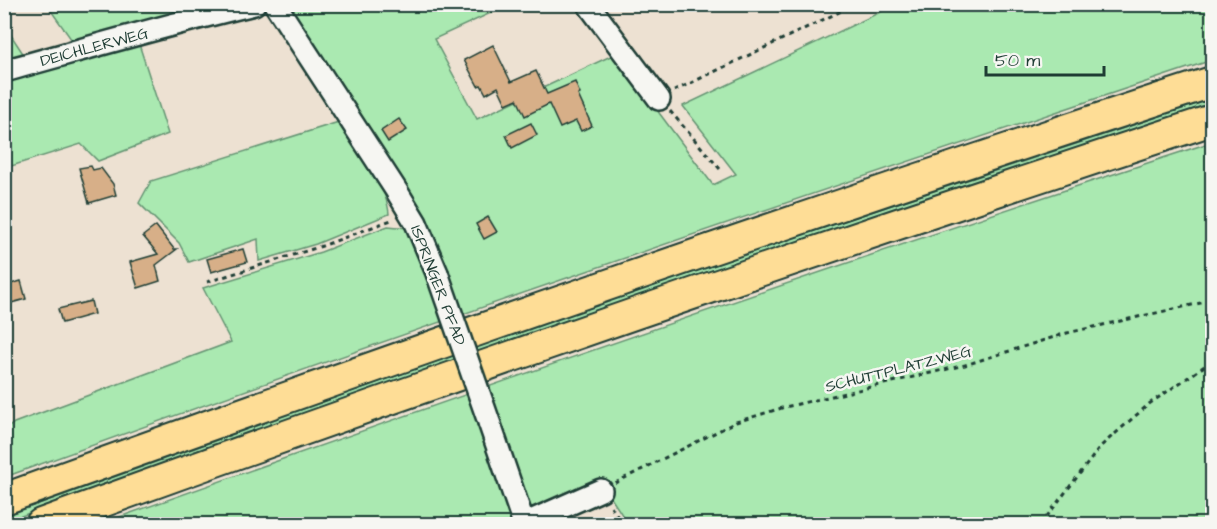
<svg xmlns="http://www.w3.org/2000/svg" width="1217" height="529" font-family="'Architects Daughter',sans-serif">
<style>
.green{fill:#aae9b1;stroke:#649372;stroke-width:1.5}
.building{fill:#d7af88;stroke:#1f3d34;stroke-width:1.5}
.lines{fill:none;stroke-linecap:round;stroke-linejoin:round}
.minor-casing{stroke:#1f3d34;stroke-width:26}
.highway-casing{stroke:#1f3d34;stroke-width:34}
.path{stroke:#1f3d34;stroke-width:3;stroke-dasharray:4.5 4.5;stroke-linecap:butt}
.minor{stroke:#f6f6f2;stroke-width:21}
.highway{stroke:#fedd96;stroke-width:30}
.minor-bridge-casing{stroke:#1f3d34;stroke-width:26;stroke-linecap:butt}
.minor-bridge{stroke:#f6f6f2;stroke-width:21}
.labels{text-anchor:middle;stroke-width:5;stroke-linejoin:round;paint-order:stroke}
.street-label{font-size:16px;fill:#1f3d34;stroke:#f6f6f2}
</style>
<rect width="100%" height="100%" fill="#ede1d2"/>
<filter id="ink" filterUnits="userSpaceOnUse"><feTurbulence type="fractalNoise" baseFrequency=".0167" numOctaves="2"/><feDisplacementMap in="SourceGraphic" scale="12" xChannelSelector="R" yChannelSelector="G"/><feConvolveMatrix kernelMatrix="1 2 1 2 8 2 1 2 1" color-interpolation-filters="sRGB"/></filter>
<g filter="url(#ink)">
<!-- green -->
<path class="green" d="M 47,5 L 231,5 L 76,46 Z
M 281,5 L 508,5 L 434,39 L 477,119 L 615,54 L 713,185 L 736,174 L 683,106 L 893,6 L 892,5 L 1212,5 L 1212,60 C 808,194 405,331 5,477 L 4,418 L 9,427 L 14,423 L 231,342 L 203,288 L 321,252 L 388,226 L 408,228 L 458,308 Z
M 5,26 L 28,61 L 5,67 Z
M 137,38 L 168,134 L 98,161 L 81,144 L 5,168 L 5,75 Z
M 1212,99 L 1212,105 C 807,236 404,374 5,522 L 5,516 L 524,330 L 798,236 Z
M 342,121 C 358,145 387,186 389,214 L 316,244 L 259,261 L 258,239 L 189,262 L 179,243 L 139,203 L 151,181 Z
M 1212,142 L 1212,524 L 628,524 L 602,484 L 510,524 L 100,524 C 469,392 839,263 1212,142 Z"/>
<!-- building -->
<path class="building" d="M 493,45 L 511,82 L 536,71 L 547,94 L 575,82 L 580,94 L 578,95 L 592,126 L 581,131 L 576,121 L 560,128 L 549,104 L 525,116 L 517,99 L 506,104 L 498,87 L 486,94 L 481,85 L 478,86 L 464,60 Z
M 399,119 L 407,130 L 388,142 L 381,131 Z
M 531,123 L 537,135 L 512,148 L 506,135 Z
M 91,166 L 93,170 L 101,168 L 113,184 L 116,195 L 89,203 L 79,168 Z
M 488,217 L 497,232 L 484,239 L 476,224 Z
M 156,226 L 174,249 L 177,249 L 156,265 L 160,281 L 138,288 L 130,262 L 158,254 L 143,236 Z
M 243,249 L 247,262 L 211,272 L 207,259 Z
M 21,281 L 26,299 L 4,305 L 4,286 Z
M 91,301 L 94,314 L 62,323 L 58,309 Z"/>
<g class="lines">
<!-- minor casing -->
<g class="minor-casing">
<path id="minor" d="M 275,4 L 396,190 L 416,223 L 437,273
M 588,4 L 659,99
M 4,71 C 88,48 170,24 254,4
M 489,422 L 524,524
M 524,524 L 601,490"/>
</g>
<!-- highway casing -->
<g class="highway-casing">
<path id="highway" d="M 4,499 C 405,354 807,213 1212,82
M 41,524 C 429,383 819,248 1212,120"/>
</g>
<!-- path -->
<path class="path" d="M 674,91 L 856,4
M 670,111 L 720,169
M 207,282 L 322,246 L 394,219
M 615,483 L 736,422 L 785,407 L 965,365 L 1067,333 L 1205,302 L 1212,302
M 611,506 L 622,524
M 1041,524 L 1101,446 L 1149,404 L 1212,361"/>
<!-- minor -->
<use href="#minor" class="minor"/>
<!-- highway -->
<use href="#highway" class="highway"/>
<!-- minor-bridge casing -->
<g class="minor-bridge-casing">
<path id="minor-bridge" d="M 437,273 L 489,422"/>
</g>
<!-- minor-bridge -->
<use href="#minor-bridge" class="minor-bridge"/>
</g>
</g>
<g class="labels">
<!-- street labels -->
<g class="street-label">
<text transform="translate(94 46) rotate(-15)" y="6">DEICHLERWEG</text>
<text transform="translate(439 285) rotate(69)" y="6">ISPRINGER PFAD</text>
<text transform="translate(898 368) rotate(-14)" y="6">SCHUTTPLATZWEG</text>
</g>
</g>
<!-- margin -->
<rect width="1217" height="529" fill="none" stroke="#f6f6f2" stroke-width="24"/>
<rect x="12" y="12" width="1193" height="505" fill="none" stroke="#1f3d34" stroke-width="2" filter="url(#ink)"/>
<!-- scale -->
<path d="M986 66v9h118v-9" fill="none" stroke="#1f3d34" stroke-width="3"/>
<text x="995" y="66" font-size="18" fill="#1f3d34" stroke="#f6f6f2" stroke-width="4.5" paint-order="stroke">50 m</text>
</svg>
